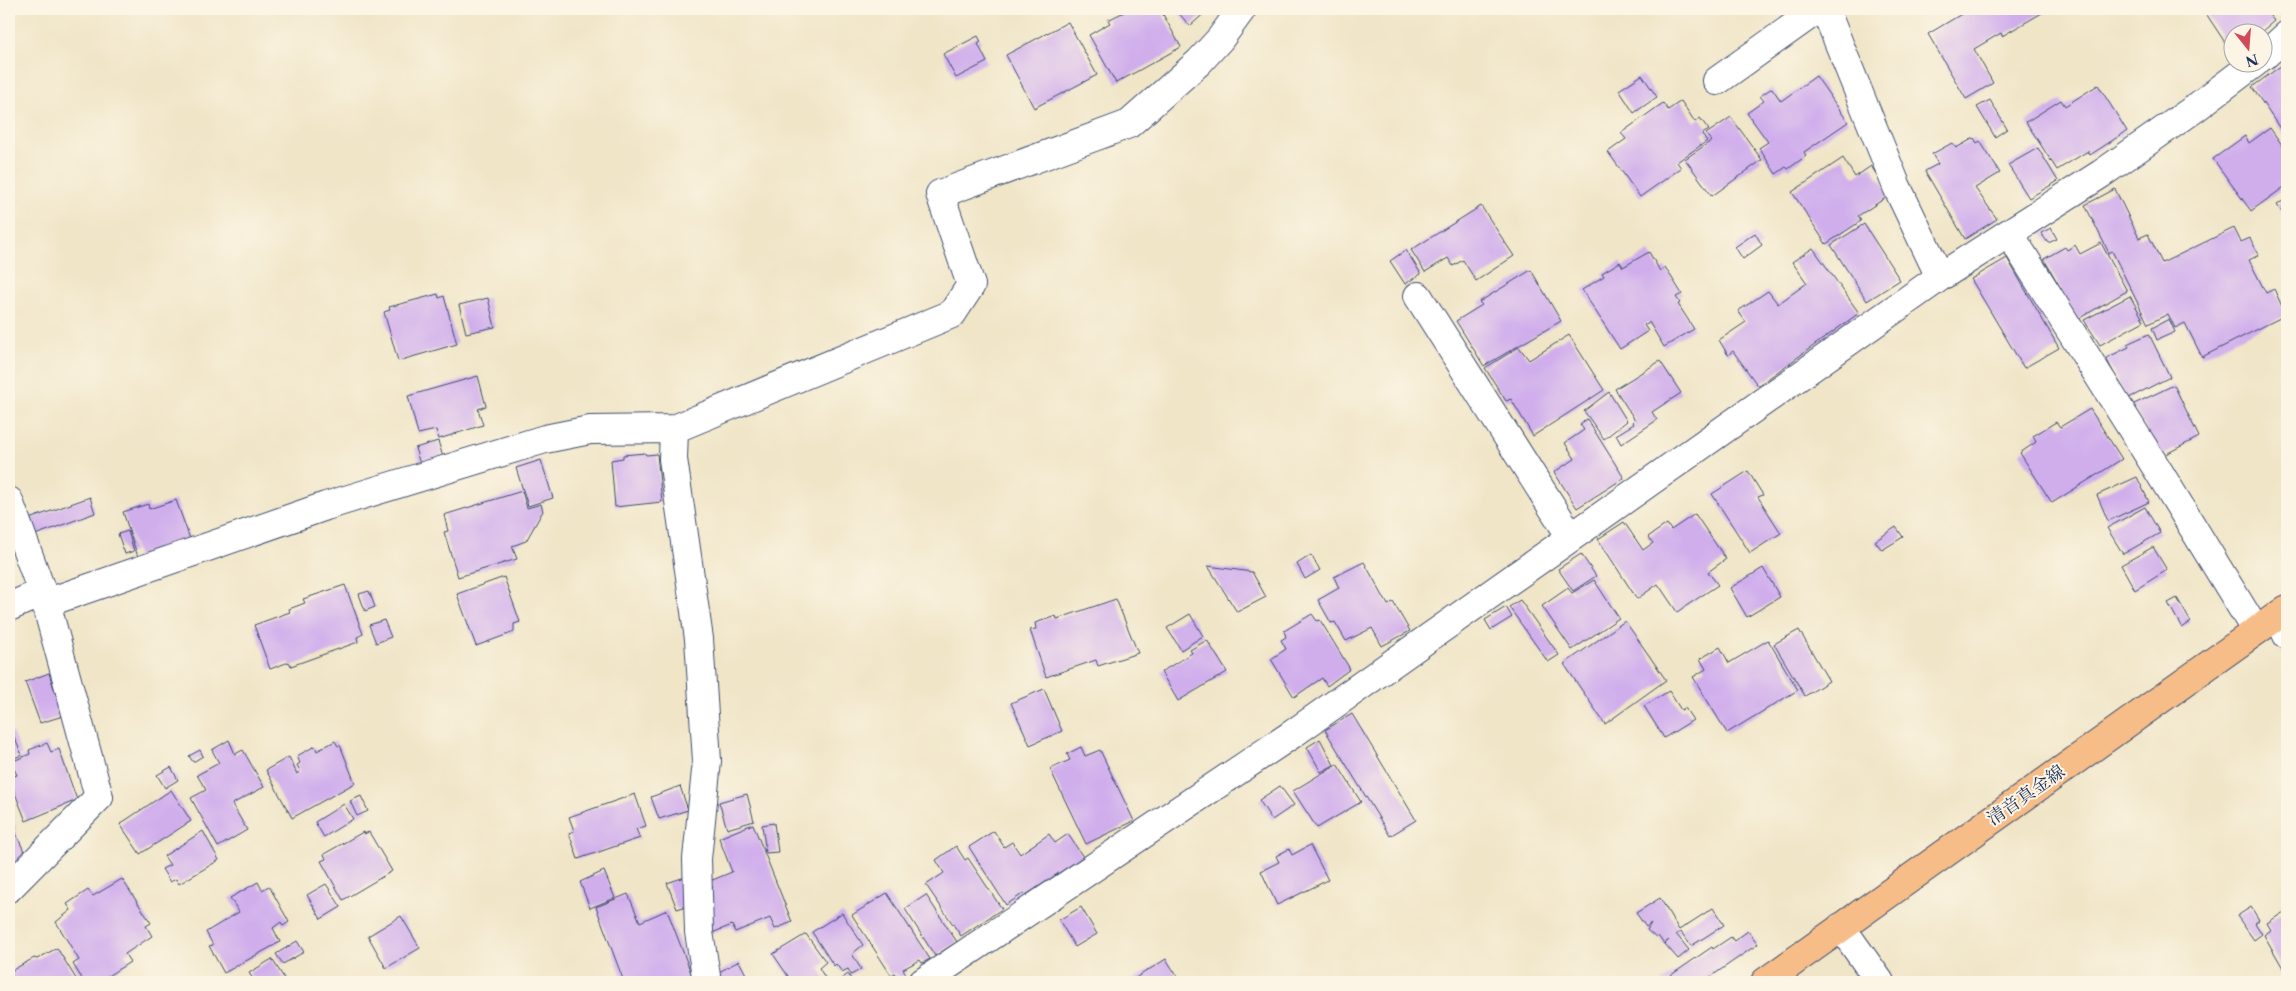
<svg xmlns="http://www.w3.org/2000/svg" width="2296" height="991" font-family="'Libre Caslon Text','Noto Serif JP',serif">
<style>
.building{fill:#d0aeec}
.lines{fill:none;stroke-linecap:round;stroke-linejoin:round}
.minor-casing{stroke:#3b4a6e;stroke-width:30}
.major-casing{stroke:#3b4a6e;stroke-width:30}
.minor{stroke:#fff;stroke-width:28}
.major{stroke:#f7bd88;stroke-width:28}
.labels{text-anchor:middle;stroke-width:4;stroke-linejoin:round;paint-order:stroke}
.street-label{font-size:18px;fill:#1b2f5e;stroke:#fcf5e5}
</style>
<rect width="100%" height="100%" fill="#fcf5e5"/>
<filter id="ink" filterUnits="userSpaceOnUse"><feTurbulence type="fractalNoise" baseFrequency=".02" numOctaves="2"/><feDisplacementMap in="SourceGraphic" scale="10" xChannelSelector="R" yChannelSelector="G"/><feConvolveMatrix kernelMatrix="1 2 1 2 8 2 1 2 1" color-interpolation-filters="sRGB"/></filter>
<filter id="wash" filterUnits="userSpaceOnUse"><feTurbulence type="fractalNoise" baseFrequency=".0096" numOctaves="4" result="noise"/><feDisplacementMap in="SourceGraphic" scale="20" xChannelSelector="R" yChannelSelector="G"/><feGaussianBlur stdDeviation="1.12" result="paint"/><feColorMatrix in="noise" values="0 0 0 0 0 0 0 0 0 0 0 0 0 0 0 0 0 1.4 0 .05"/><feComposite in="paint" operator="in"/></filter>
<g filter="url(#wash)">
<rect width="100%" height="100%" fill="#f0e5c7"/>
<g id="blocks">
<!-- building -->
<path class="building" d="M 1130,9 L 1160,9 L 1181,47 L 1116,83 L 1089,35 L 1110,23 L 1108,20 Z
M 1175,9 L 1209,9 L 1190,26 Z
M 1970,9 L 2049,9 L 2002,36 L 2001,33 L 1974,49 L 1993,83 L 1966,99 L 1928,34 Z
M 2203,9 L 2265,9 L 2274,21 L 2261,32 L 2234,32 L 2234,44 L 2228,47 Z
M 1068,22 L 1097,75 L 1034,108 L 1006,55 Z
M 978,36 L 981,42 L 978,44 L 987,62 L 956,78 L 943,54 Z
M 2282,65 L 2287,72 L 2287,139 L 2252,87 Z
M 1642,75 L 1657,97 L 1634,113 L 1619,90 Z
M 1816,76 L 1848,122 L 1804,152 L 1806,156 L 1788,169 L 1786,167 L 1776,174 L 1759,148 L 1768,142 L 1747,113 L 1764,101 L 1760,96 L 1772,88 L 1781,101 Z
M 2098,85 L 2127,131 L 2090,155 L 2088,151 L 2057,170 L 2026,122 L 2061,100 L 2065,106 Z
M 1990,100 L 2007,129 L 1995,137 L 1977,107 Z
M 1681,101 L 1695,122 L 1700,118 L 1709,130 L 1702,134 L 1707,141 L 1677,162 L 1681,168 L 1640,197 L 1608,152 L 1626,139 L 1621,133 L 1663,103 L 1668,110 Z
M 1731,117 L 1762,160 L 1712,196 L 1685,159 L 1711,141 L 1706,134 Z
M 2270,128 L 2287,152 L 2287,185 L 2251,211 L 2213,159 L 2245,136 L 2249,143 Z
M 1974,138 L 1977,143 L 1980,141 L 2000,173 L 1975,188 L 1997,219 L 1965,239 L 1925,171 L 1938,164 L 1932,154 L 1952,143 L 1956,148 Z
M 2038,148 L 2058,181 L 2029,198 L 2008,165 Z
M 1843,158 L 1855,177 L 1871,166 L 1890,195 L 1858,216 L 1861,221 L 1826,244 L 1792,192 Z
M 2115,189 L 2139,238 L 2148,234 L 2162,263 L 2234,228 L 2241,242 L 2250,238 L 2259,255 L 2249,260 L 2266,293 L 2274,289 L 2286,315 L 2202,357 L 2185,323 L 2175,328 L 2168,314 L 2148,324 L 2112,251 L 2109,253 L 2085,205 Z
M 2287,198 L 2287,219 L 2277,205 Z
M 1481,206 L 1514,256 L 1476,281 L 1463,260 L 1453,266 L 1448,258 L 1425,272 L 1411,250 Z
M 1864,224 L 1900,280 L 1867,301 L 1831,245 Z
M 2051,228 L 2057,239 L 2048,243 L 2041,233 Z
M 1755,233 L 1762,245 L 1743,259 L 1735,247 Z
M 2101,243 L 2127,291 L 2078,319 L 2044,259 L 2065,247 L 2067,250 L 2075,245 L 2080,254 Z
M 1813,248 L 1859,313 L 1758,386 L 1733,351 L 1728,355 L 1719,340 L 1746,322 L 1738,311 L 1768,291 L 1778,304 L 1807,283 L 1792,262 Z
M 1406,250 L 1421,274 L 1405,284 L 1390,261 Z
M 1649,252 L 1660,271 L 1665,267 L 1682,294 L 1676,297 L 1680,303 L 1678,304 L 1694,329 L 1664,347 L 1649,322 L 1644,325 L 1648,331 L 1620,349 L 1582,290 L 1604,276 L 1602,273 L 1620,262 L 1623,267 Z
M 2007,258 L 2059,348 L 2024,368 L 1971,279 Z
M 1531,270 L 1561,321 L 1484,366 L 1456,321 L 1482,305 L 1479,302 Z
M 438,294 L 439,298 L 444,296 L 457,344 L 398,361 L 384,312 L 390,310 L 389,307 Z
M 2130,296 L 2144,321 L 2100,345 L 2084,320 Z
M 488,298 L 495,327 L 466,333 L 459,305 Z
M 2169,319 L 2175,332 L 2157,340 L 2152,328 Z
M 2149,334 L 2170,377 L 2127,399 L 2106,358 L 2129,347 L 2127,344 Z
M 1569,335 L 1604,390 L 1533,436 L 1511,399 L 1506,401 L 1485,368 L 1519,347 L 1529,360 Z
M 1660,361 L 1681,393 L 1652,412 L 1657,420 L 1621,444 L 1616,435 L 1634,424 L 1633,422 L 1635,420 L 1615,389 Z
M 478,376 L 486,406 L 478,409 L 483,425 L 439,439 L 436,430 L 418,434 L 408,396 Z
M 2174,385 L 2199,437 L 2162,456 L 2132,405 Z
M 1609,392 L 1627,421 L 1604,439 L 1584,411 Z
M 2090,409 L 2122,459 L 2052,503 L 2020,453 L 2036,442 L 2033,436 L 2056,422 L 2060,427 Z
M 1587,419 L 1624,478 L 1577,508 L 1554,472 L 1575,459 L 1565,443 L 1584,430 L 1580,424 Z
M 438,441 L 443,457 L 420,464 L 415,448 Z
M 645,453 L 646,455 L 657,454 L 662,502 L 615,507 L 611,460 L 623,458 L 623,455 Z
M 541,460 L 553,498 L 528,506 L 516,468 Z
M 1748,471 L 1763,495 L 1758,497 L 1781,533 L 1750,553 L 1712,494 Z
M 2137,477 L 2149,502 L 2108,521 L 2097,495 Z
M 522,491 L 527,508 L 541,504 L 543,511 L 526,541 L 512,546 L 517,559 L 458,577 L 444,532 L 448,531 L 444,515 Z
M 90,497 L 95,513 L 35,535 L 29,519 Z
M 176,500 L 190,539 L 138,557 L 123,512 L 148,504 L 149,509 Z
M 2145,507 L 2160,533 L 2123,554 L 2107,528 Z
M 1695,514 L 1726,559 L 1708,572 L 1718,585 L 1677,612 L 1658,584 L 1637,599 L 1598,539 L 1624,522 L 1643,550 L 1653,543 L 1648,537 L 1667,524 L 1671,530 Z
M 1896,527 L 1903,537 L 1882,550 L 1875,541 Z
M 128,531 L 134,551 L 125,554 L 118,534 Z
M 2153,547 L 2167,570 L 2135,590 L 2121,565 Z
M 1581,554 L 1596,576 L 1573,591 L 1558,569 Z
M 1311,555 L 1320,570 L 1305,579 L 1297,564 Z
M 1364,562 L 1388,605 L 1393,602 L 1410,631 L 1382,646 L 1372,628 L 1346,641 L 1335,622 L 1331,623 L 1318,600 L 1339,588 L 1334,577 Z
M 1208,566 L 1252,572 L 1266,597 L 1237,612 Z
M 1763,568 L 1780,597 L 1747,617 L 1730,588 Z
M 504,577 L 520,622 L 514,624 L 514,632 L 476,646 L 457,594 Z
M 1594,580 L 1619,618 L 1572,650 L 1542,606 L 1568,588 L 1572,593 Z
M 345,585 L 363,634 L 357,637 L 358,642 L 291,666 L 289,662 L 270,669 L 254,625 L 290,612 L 289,609 L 305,603 L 303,599 Z
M 369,591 L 375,607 L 365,611 L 359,594 Z
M 2177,598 L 2191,622 L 2182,628 L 2168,603 Z
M 1116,599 L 1138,653 L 1098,666 L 1096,660 L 1046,677 L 1030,630 L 1036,629 L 1035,623 L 1056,616 L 1057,619 Z
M 1520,600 L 1559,655 L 1548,662 L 1509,607 Z
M 1506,607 L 1512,617 L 1491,630 L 1485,620 Z
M 1190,614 L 1203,636 L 1181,650 L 1167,628 Z
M 1312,614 L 1317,621 L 1320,620 L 1350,669 L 1327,686 L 1322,678 L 1294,697 L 1271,659 L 1286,649 L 1281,640 L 1286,637 L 1284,631 Z
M 384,620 L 391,637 L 376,643 L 369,625 Z
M 1625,621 L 1666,680 L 1605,724 L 1564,664 Z
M 1799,630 L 1829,681 L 1805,696 L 1774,644 Z
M 1207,640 L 1227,672 L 1178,701 L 1161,672 L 1192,653 L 1190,650 Z
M 1768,640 L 1798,690 L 1727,733 L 1693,677 L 1706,669 L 1700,659 L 1720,647 L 1729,663 Z
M 49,673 L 63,716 L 40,723 L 25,682 Z
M 1044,689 L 1062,731 L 1030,745 L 1011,703 Z
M 1669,691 L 1681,710 L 1685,708 L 1693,720 L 1664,738 L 1644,706 Z
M 1352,714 L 1416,820 L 1390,836 L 1325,730 Z
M 11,730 L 22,755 L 9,760 L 9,731 Z
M 1320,739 L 1334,765 L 1321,772 L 1307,747 Z
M 229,740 L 235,754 L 243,750 L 264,787 L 232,804 L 247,830 L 218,847 L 191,798 L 206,790 L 197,775 L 219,763 L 212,750 Z
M 335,741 L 338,746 L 340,745 L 355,783 L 292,818 L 266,770 L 289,757 L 297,774 L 300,771 L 297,765 L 300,763 L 297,756 L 315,746 L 317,751 Z
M 47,743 L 51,752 L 59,749 L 77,800 L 26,821 L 9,778 L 17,775 L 11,762 L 30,754 L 29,750 Z
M 1081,747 L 1085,756 L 1100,750 L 1134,821 L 1086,844 L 1050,769 L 1070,760 L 1067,754 Z
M 200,750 L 203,756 L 193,762 L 189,756 Z
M 1337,764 L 1361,802 L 1317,828 L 1293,791 Z
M 171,767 L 178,780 L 165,788 L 157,775 Z
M 680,786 L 688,810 L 659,819 L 651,797 Z
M 1280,786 L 1294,805 L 1272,820 L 1259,800 Z
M 171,790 L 191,821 L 140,854 L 120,824 Z
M 635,794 L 646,826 L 636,829 L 640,838 L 578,859 L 569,833 L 574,831 L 569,817 Z
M 747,794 L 754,821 L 727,829 L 719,802 Z
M 361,796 L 368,811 L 357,816 L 350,801 Z
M 344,804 L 353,819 L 324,837 L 315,822 Z
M 9,810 L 16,828 L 14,829 L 27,858 L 9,866 Z
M 774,823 L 778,852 L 766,853 L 762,825 Z
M 753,824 L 792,922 L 775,929 L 770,918 L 735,932 L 732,925 L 707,935 L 708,890 L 713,888 L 710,881 L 732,872 L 719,838 Z
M 203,831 L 219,860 L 179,884 L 176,879 L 170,882 L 162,869 L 170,865 L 164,856 Z
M 994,831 L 1004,847 L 1012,842 L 1020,854 L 1049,834 L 1055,843 L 1068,834 L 1083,857 L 1026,895 L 1024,893 L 1006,905 L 969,847 Z
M 363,832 L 364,834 L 369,832 L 392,871 L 343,900 L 321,861 L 326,859 L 324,854 Z
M 1310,845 L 1328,880 L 1277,905 L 1261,871 L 1279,862 L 1276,856 L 1289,849 L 1292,855 Z
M 956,846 L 965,860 L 968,858 L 1002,909 L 961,936 L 926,885 L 944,873 L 936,860 Z
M 604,871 L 615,898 L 590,908 L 580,882 Z
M 688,876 L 687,906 L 677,909 L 667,883 Z
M 122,879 L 151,923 L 146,926 L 152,936 L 125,954 L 130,962 L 98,982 L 84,982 L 73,964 L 79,960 L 56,922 L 71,910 L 67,904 L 88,890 L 93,896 Z
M 258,882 L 262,890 L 269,886 L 289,922 L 283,926 L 281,922 L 273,928 L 280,942 L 224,973 L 209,946 L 213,945 L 206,932 L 239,912 L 230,898 Z
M 326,884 L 341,907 L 321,919 L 307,895 Z
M 887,893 L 930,959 L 922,963 L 920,960 L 903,969 L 906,974 L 899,978 L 895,973 L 891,975 L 852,915 Z
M 628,894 L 640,922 L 667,910 L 693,978 L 682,982 L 624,982 L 596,907 Z
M 926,895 L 957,942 L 935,956 L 905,909 Z
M 1660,898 L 1679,930 L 1713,908 L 1724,925 L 1691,946 L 1681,932 L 1676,934 L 1689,950 L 1678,959 L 1665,944 L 1669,940 L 1664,944 L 1658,936 L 1656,938 L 1647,930 L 1651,923 L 1646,927 L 1636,913 Z
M 1081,907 L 1097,934 L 1075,947 L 1059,920 Z
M 2251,907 L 2259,920 L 2255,923 L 2262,934 L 2254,940 L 2237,916 Z
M 2287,910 L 2287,975 L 2264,935 L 2271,930 L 2267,923 Z
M 842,913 L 863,945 L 852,954 L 861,969 L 851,975 L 848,969 L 842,972 L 836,964 L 834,966 L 812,932 Z
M 401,916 L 420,948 L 386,968 L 368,936 Z
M 1748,931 L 1758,944 L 1703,982 L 1661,982 L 1712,947 L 1713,949 L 1731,937 L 1734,941 Z
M 806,934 L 826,962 L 819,968 L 827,981 L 826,982 L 792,982 L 773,954 Z
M 297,941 L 304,952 L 283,964 L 276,954 Z
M 57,948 L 78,982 L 9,982 L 9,972 L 34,958 L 37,959 Z
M 272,959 L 284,978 L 277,982 L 255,982 L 249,973 Z
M 1166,959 L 1181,982 L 1129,982 Z
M 739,961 L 750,982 L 714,982 L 712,976 Z
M 848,974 L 853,982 L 837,982 Z"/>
</g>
</g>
<g filter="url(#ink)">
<use href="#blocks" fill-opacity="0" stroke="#3b4a6e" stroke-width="1"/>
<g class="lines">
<!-- minor casing -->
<g class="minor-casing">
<path id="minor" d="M 1825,9 L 1897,187 L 1940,277
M 2264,56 L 2287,35
M 1717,81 L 1818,9
M 2009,233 L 2159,472 L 2256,631
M 1418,296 L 1571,537
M 674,429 L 952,314 L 971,285 L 940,194 L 1129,124 L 1199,62 L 1220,39 L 1242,9
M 9,501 L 46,603 L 99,797 L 9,888
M 46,603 L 326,506 L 545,439 L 590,430 L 674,429 L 673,459 L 699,639 L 707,761 L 697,859 L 699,932 L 707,982
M 9,607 L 43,592
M 2278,616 L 2287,635
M 1841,927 L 1880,982
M 923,982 L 1291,735 L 1940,277 L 2101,174 L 2194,109 L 2256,62"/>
</g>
<!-- major casing -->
<g class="major-casing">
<path id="major" d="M 1765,982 L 2287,609"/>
</g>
<!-- minor -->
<use href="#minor" class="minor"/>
<!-- major -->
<use href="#major" class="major"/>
</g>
</g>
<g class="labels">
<!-- street labels -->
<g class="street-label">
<text transform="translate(2026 795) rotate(-35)" y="6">清音真金線</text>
</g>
</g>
<!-- margin -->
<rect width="2296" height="991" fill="none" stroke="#fcf5e5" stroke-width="30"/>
<!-- north arrow -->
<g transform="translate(2248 48) rotate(163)"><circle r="24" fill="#fcf5e5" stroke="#a2a6af"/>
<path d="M0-4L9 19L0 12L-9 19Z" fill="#d1495b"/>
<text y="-8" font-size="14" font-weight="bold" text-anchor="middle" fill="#1b2f5e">N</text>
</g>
</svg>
